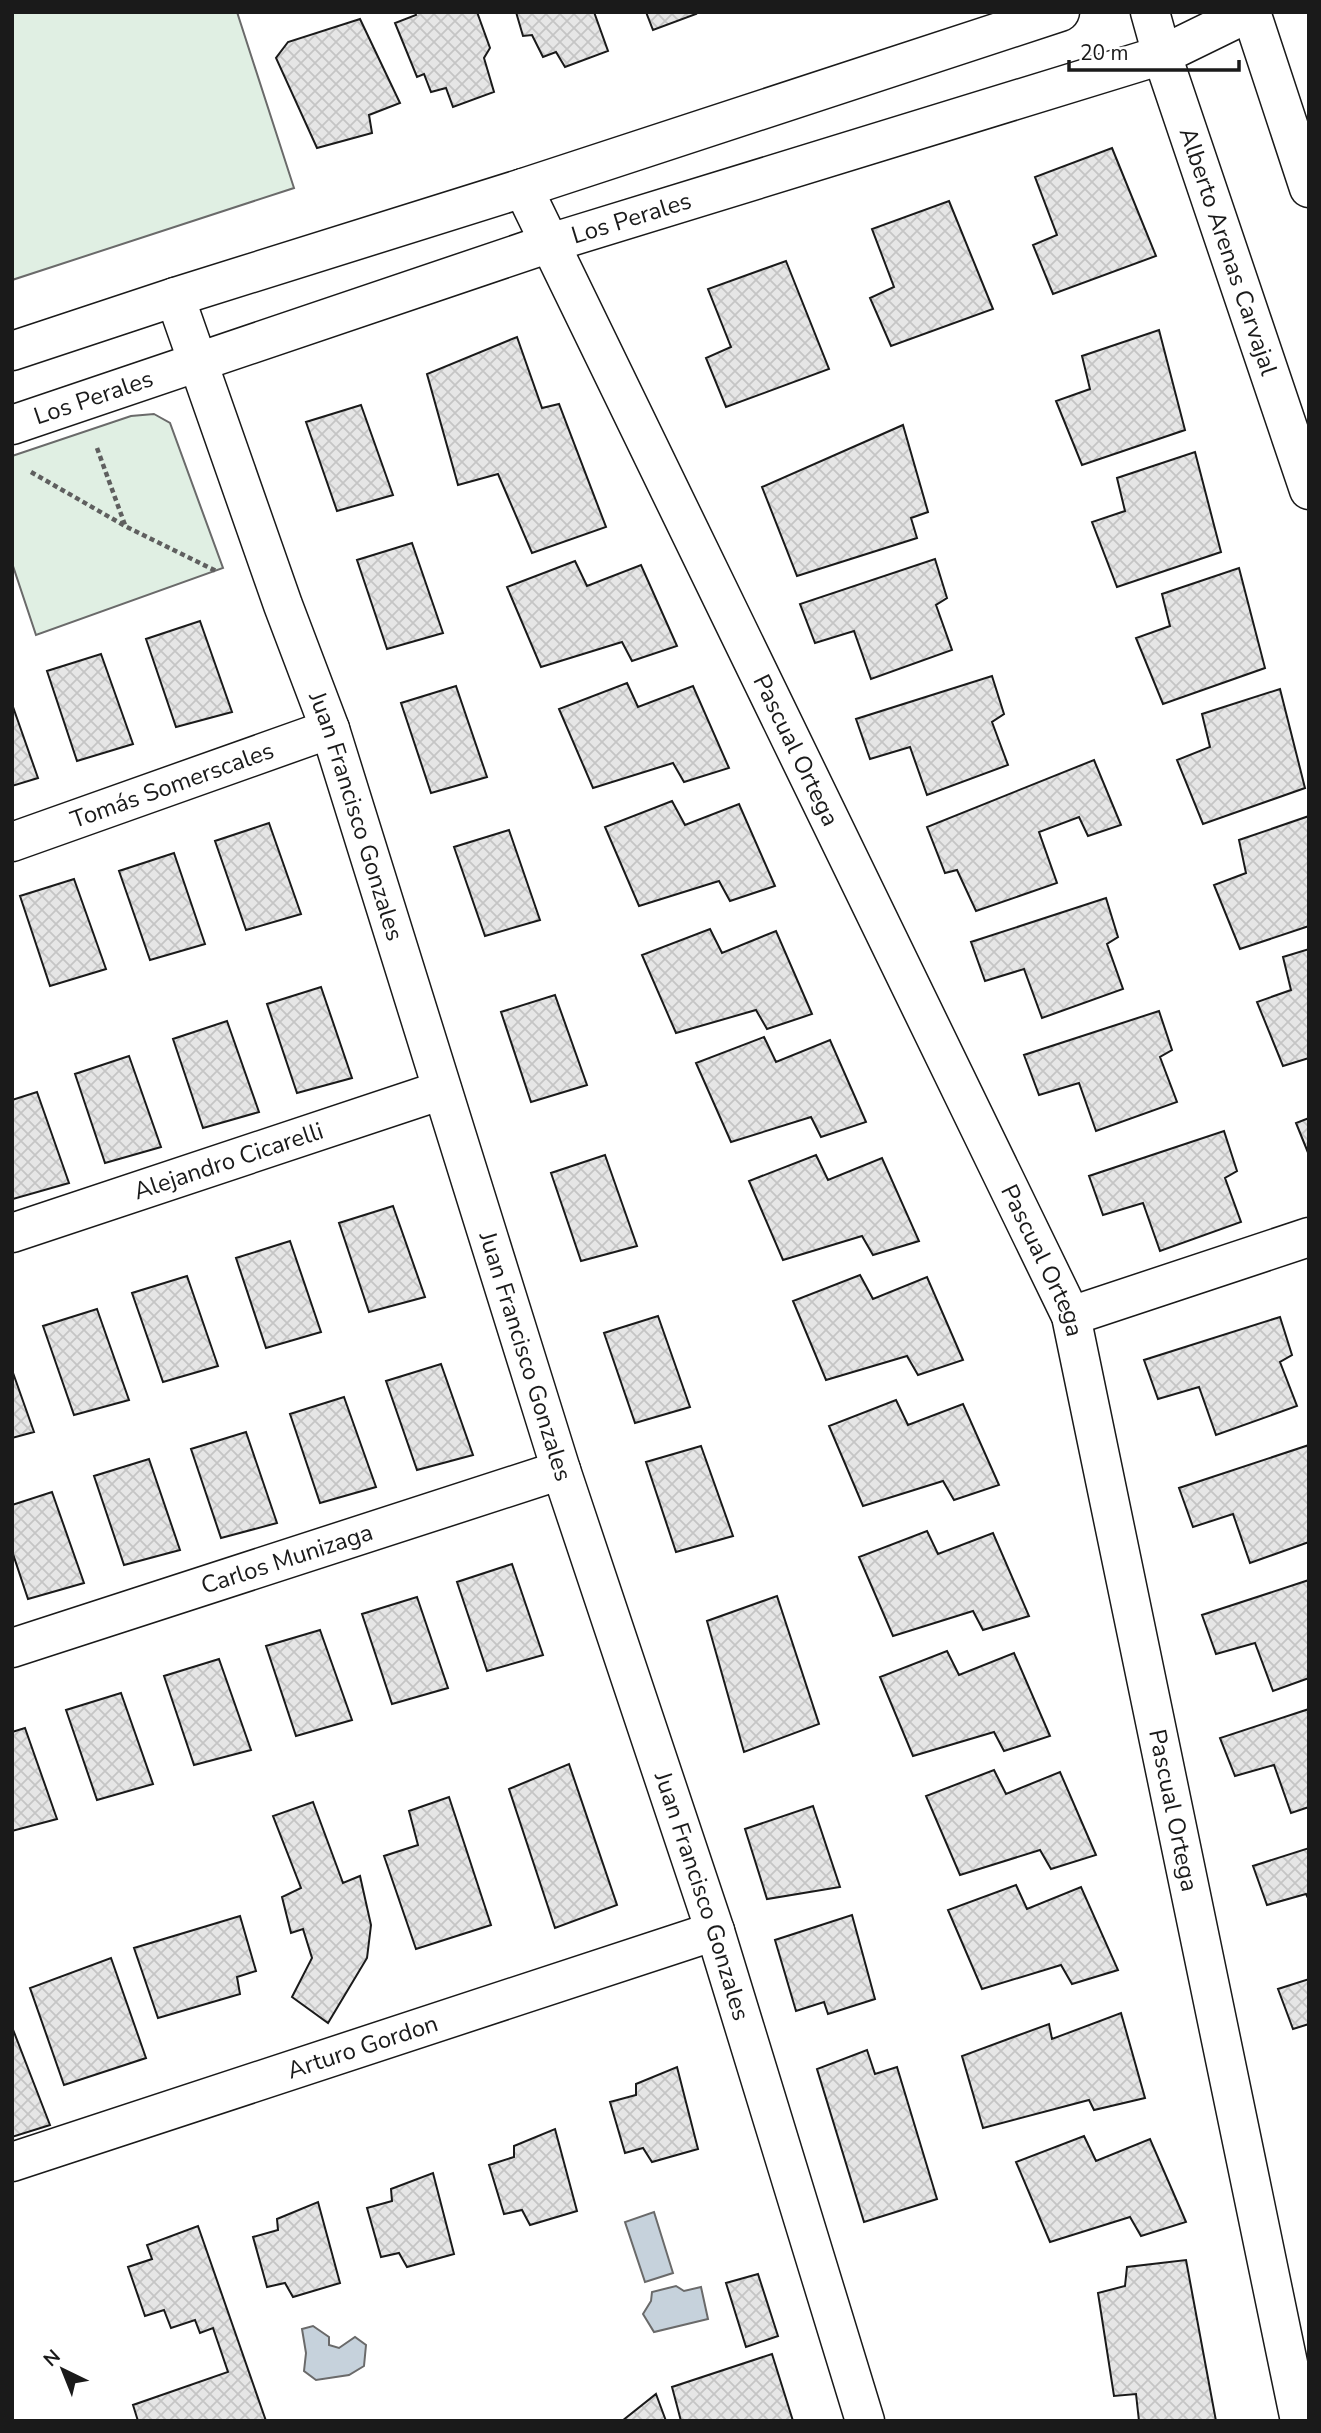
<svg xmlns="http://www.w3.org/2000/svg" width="1321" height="2433" font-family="'Nunito Sans',sans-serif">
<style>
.green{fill:#e0efe3;stroke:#6a6a6a;stroke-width:2}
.water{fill:#c6d2dc;stroke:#6a6a6a;stroke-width:2}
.building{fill:url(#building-cross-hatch);stroke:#1a1a1a;stroke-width:2}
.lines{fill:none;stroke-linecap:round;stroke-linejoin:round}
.minor-casing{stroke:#1a1a1a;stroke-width:41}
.major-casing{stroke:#1a1a1a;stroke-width:41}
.path{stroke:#5f5f5f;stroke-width:4.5;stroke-dasharray:5 3.5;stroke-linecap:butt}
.minor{stroke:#fff;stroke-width:38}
.major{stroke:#fff;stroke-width:38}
.labels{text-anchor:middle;stroke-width:5;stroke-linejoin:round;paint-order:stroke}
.street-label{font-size:24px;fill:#1a1a1a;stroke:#fff}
</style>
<defs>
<pattern id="building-cross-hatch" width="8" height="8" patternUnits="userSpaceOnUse" patternTransform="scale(1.75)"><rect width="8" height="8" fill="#e6e6e6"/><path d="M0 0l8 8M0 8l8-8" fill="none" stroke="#c5c5c5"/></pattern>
</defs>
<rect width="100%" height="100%" fill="#fff"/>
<!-- green -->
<path class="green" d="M 12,12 L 237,12 L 294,188 L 12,280 Z
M 154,414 L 170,423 L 223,568 L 36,635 L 12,563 L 12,456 L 131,416 Z"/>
<!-- water -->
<path class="water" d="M 654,2212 L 673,2273 L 645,2282 L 625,2222 Z
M 676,2286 L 684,2291 L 701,2287 L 708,2319 L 654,2332 L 643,2314 L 651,2301 L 652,2292 Z
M 313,2326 L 329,2337 L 329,2345 L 339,2348 L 355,2337 L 366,2345 L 364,2366 L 349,2375 L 316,2380 L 304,2371 L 306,2353 L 302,2329 Z"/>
<!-- building -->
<path class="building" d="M 415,12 L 477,12 L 490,48 L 484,58 L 494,92 L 453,107 L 446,88 L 431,92 L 424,74 L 417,77 L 395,23 L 416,15 Z
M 516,12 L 594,12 L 608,51 L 565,67 L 556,52 L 543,57 L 532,35 L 523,36 Z
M 646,12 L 695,12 L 696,14 L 653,30 Z
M 360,19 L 400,103 L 369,115 L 372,133 L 317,148 L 276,58 L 288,42 Z
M 1112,148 L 1156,256 L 1053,294 L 1033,245 L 1057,235 L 1035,177 Z
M 949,201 L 993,309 L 891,346 L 870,298 L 894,287 L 872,229 Z
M 786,261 L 829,369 L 726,407 L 706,358 L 731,347 L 708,289 Z
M 1159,330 L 1185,430 L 1082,465 L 1056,401 L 1090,389 L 1082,356 Z
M 517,337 L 542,408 L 559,404 L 606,527 L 532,553 L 498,474 L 458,485 L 427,374 Z
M 361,405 L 393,495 L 337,511 L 306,422 Z
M 903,425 L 928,512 L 911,518 L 917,538 L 797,576 L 762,487 Z
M 1195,452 L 1221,552 L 1117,587 L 1092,522 L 1125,511 L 1117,478 Z
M 412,543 L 443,633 L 387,649 L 357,560 Z
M 935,559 L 947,598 L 936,605 L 952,650 L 871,679 L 854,631 L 815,643 L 800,604 Z
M 575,561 L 587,586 L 641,565 L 677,646 L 632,661 L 622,642 L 541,667 L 507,587 Z
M 1239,568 L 1265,668 L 1163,704 L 1136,638 L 1170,626 L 1162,594 Z
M 200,621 L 232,712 L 176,727 L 146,639 Z
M 101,654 L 133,744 L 77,761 L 47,671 Z
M 992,676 L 1004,714 L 992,722 L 1008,765 L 927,795 L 910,747 L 870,759 L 856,719 Z
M 627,683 L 638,707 L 693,686 L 729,768 L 684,782 L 673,763 L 593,788 L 559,709 Z
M 456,686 L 487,777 L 431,793 L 401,703 Z
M 1280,689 L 1305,788 L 1203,824 L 1177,760 L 1210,747 L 1202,714 Z
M 12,704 L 38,778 L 12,786 Z
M 1094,760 L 1121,825 L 1088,836 L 1079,817 L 1039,832 L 1057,883 L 976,911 L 957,870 L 945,873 L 927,827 Z
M 672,801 L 685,825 L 739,804 L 775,886 L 730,901 L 719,881 L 639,906 L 605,827 Z
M 1309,816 L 1309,926 L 1240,949 L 1214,885 L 1246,873 L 1239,840 Z
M 269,823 L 301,914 L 246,930 L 215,841 Z
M 509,830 L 540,920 L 485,936 L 454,847 Z
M 174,853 L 205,944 L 150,960 L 119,871 Z
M 74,879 L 106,969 L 50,986 L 20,896 Z
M 1106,898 L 1118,937 L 1107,944 L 1123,989 L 1042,1018 L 1024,969 L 985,981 L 971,942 Z
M 710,929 L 722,953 L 776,931 L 812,1014 L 767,1029 L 756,1010 L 676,1033 L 642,955 Z
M 1309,949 L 1309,1058 L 1283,1066 L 1257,1002 L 1291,990 L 1283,957 Z
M 321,987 L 352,1078 L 297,1093 L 267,1004 Z
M 555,995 L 587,1085 L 531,1102 L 501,1012 Z
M 1159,1011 L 1172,1050 L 1160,1057 L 1177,1102 L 1096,1131 L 1079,1083 L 1039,1095 L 1024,1055 Z
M 227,1021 L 259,1112 L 203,1128 L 173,1039 Z
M 764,1037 L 776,1062 L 830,1040 L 866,1122 L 821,1137 L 811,1117 L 731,1142 L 696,1063 Z
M 129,1056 L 161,1147 L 105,1163 L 75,1074 Z
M 37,1092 L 69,1183 L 13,1199 L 12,1100 Z
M 1309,1118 L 1309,1155 L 1296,1123 Z
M 1224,1131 L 1237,1171 L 1225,1178 L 1241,1222 L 1160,1251 L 1143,1203 L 1103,1215 L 1089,1176 Z
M 605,1155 L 637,1246 L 581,1261 L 551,1173 Z
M 816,1155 L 828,1180 L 882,1158 L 919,1241 L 873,1255 L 862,1236 L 783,1260 L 749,1181 Z
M 393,1206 L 425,1297 L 369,1312 L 339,1223 Z
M 290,1241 L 321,1332 L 266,1348 L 236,1258 Z
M 860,1275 L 873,1299 L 927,1277 L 963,1360 L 918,1375 L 907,1356 L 826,1380 L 793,1301 Z
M 187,1276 L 218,1366 L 163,1382 L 132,1293 Z
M 97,1309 L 129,1400 L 74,1415 L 43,1326 Z
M 658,1316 L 690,1407 L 635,1423 L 604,1333 Z
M 1280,1317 L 1292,1355 L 1280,1362 L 1297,1406 L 1216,1435 L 1199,1387 L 1158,1399 L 1144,1360 Z
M 441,1364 L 473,1455 L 417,1470 L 386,1381 Z
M 12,1370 L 34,1432 L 12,1438 Z
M 344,1397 L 376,1487 L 320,1503 L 290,1414 Z
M 896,1400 L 908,1425 L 963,1404 L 999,1485 L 954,1500 L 943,1481 L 863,1506 L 829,1426 Z
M 246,1432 L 277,1523 L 221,1538 L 191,1449 Z
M 1309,1445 L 1309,1542 L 1250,1563 L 1233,1514 L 1193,1527 L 1179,1488 Z
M 701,1446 L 733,1536 L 676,1552 L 646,1462 Z
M 149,1459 L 180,1550 L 124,1565 L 94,1476 Z
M 52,1492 L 84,1583 L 28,1599 L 12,1551 L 12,1505 Z
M 927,1531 L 938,1554 L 993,1533 L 1029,1616 L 983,1630 L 973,1611 L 893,1636 L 859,1557 Z
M 512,1564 L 543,1655 L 487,1671 L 457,1582 Z
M 1309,1580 L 1309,1678 L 1273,1691 L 1255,1643 L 1216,1654 L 1202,1615 Z
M 777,1596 L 819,1724 L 744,1752 L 707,1621 Z
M 417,1597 L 448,1688 L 392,1704 L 362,1614 Z
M 320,1630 L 352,1720 L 296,1736 L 266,1646 Z
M 947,1651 L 959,1675 L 1014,1653 L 1050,1736 L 1004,1751 L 994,1732 L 913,1756 L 880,1677 Z
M 219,1659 L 251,1750 L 194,1765 L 164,1676 Z
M 121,1693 L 153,1784 L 97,1800 L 66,1710 Z
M 1309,1709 L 1309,1807 L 1291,1813 L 1274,1765 L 1235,1776 L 1220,1738 Z
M 25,1728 L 57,1819 L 12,1831 L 12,1732 Z
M 569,1764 L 617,1905 L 555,1928 L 509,1789 Z
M 994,1770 L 1006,1794 L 1060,1772 L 1096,1855 L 1051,1869 L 1040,1850 L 960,1875 L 926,1796 Z
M 449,1797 L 491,1925 L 416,1949 L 384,1856 L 418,1845 L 409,1811 Z
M 313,1802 L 343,1883 L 360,1876 L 371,1925 L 367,1958 L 328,2023 L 292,1997 L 312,1958 L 303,1929 L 291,1933 L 282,1897 L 301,1888 L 273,1816 Z
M 813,1806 L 840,1887 L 767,1899 L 745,1829 Z
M 1309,1848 L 1309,1900 L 1306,1894 L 1267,1905 L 1253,1866 Z
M 1016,1885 L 1027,1909 L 1081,1887 L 1118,1970 L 1072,1984 L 1061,1965 L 982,1989 L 948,1910 Z
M 852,1915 L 875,1999 L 828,2014 L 824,2002 L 796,2011 L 775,1940 Z
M 240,1916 L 256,1971 L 237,1977 L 240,1994 L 158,2018 L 134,1948 Z
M 111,1958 L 146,2058 L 64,2085 L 30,1988 Z
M 1309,1979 L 1309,2024 L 1293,2029 L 1278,1989 Z
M 1121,2013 L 1145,2098 L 1094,2110 L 1089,2100 L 983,2128 L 962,2056 L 1049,2024 L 1052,2039 Z
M 12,2027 L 50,2125 L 12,2137 Z
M 867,2050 L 875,2074 L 897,2067 L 937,2199 L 864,2222 L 817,2069 Z
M 677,2067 L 698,2149 L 652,2162 L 643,2148 L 625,2153 L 610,2102 L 636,2095 L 636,2084 Z
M 555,2129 L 577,2211 L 530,2225 L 522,2210 L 504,2214 L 489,2165 L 514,2157 L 514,2146 Z
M 1084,2136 L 1096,2161 L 1150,2139 L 1186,2222 L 1141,2236 L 1130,2217 L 1050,2242 L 1016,2162 Z
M 433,2173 L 454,2254 L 407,2267 L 399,2253 L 381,2257 L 367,2208 L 392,2201 L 391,2189 Z
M 318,2202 L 340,2283 L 293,2297 L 285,2283 L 267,2287 L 253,2237 L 278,2230 L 277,2219 Z
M 198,2226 L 266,2421 L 138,2421 L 133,2405 L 228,2372 L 213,2328 L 200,2333 L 195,2320 L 171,2328 L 164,2310 L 145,2316 L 128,2267 L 152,2259 L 147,2245 Z
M 1186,2260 L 1216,2421 L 1139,2421 L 1136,2394 L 1114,2396 L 1098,2293 L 1125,2286 L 1127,2267 Z
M 758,2274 L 778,2336 L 746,2347 L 726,2283 Z
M 772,2354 L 793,2421 L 681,2421 L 672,2387 Z
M 656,2394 L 666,2421 L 622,2421 Z"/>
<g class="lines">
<!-- minor casing -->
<g class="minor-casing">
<g id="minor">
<path id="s1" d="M 1150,12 L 1162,55 L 1309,490"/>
<path d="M 1251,12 L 1309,188"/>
<path id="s2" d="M 523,188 L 1071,1316 L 1300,2421"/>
<path id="s3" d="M 175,297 L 283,605 L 330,729 L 561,1470 L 715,1931 L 865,2421"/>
<path id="s4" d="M 12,842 L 330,729"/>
<path id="s5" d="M 12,1233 L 442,1090"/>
<path d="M 1071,1316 L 1309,1237"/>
<path id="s6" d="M 12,1648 L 561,1470"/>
<path id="s7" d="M 12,2162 L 715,1931"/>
</g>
</g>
<!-- major casing -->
<g class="major-casing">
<g id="major">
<path d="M 12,351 L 175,297 L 523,188 L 1060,12"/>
<path id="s8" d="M 12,425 L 550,243 L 1162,55 L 1250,12"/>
</g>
</g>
<!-- path -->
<path class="path" d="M 97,448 L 125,525
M 31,472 L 125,526 L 218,572"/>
<!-- minor -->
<use href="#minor" class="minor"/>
<!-- major -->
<use href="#major" class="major"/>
</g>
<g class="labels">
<!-- street labels -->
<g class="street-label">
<text dy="8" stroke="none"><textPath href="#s8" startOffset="653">Los Perales</textPath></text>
<text dy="8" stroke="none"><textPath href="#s1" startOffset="252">Alberto Arenas Carvajal</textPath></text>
<text dy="8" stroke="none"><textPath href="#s8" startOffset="86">Los Perales</textPath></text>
<text dy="8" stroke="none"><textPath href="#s2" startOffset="625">Pascual Ortega</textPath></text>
<text dy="8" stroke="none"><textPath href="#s4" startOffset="170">Tomás Somerscales</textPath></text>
<text dy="8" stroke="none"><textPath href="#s3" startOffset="550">Juan Francisco Gonzales</textPath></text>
<text dy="8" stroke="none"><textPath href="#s5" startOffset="228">Alejandro Cicarelli</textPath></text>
<text dy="8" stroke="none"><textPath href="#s2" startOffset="1192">Pascual Ortega</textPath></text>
<text dy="8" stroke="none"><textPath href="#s3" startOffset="1116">Juan Francisco Gonzales</textPath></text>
<text dy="8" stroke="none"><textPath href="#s6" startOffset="289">Carlos Munizaga</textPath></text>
<text dy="8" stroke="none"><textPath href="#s2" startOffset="1759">Pascual Ortega</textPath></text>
<text dy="8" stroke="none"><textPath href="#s3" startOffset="1684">Juan Francisco Gonzales</textPath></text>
<text dy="8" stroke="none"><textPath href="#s7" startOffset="369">Arturo Gordon</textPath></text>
</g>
</g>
<!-- border -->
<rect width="1321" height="2433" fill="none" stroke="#1a1a1a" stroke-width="28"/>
<!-- north arrow -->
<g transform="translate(63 2370) rotate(317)" stroke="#ffffff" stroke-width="5" paint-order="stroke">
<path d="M0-5L12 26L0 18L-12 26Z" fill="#1a1a1a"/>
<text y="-10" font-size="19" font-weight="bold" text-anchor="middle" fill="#1a1a1a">N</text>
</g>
<!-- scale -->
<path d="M1069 60v10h170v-10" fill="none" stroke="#1a1a1a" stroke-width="3.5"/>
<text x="1080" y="60" font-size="21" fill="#1a1a1a" stroke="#ffffff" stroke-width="5" paint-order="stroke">20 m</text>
</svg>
